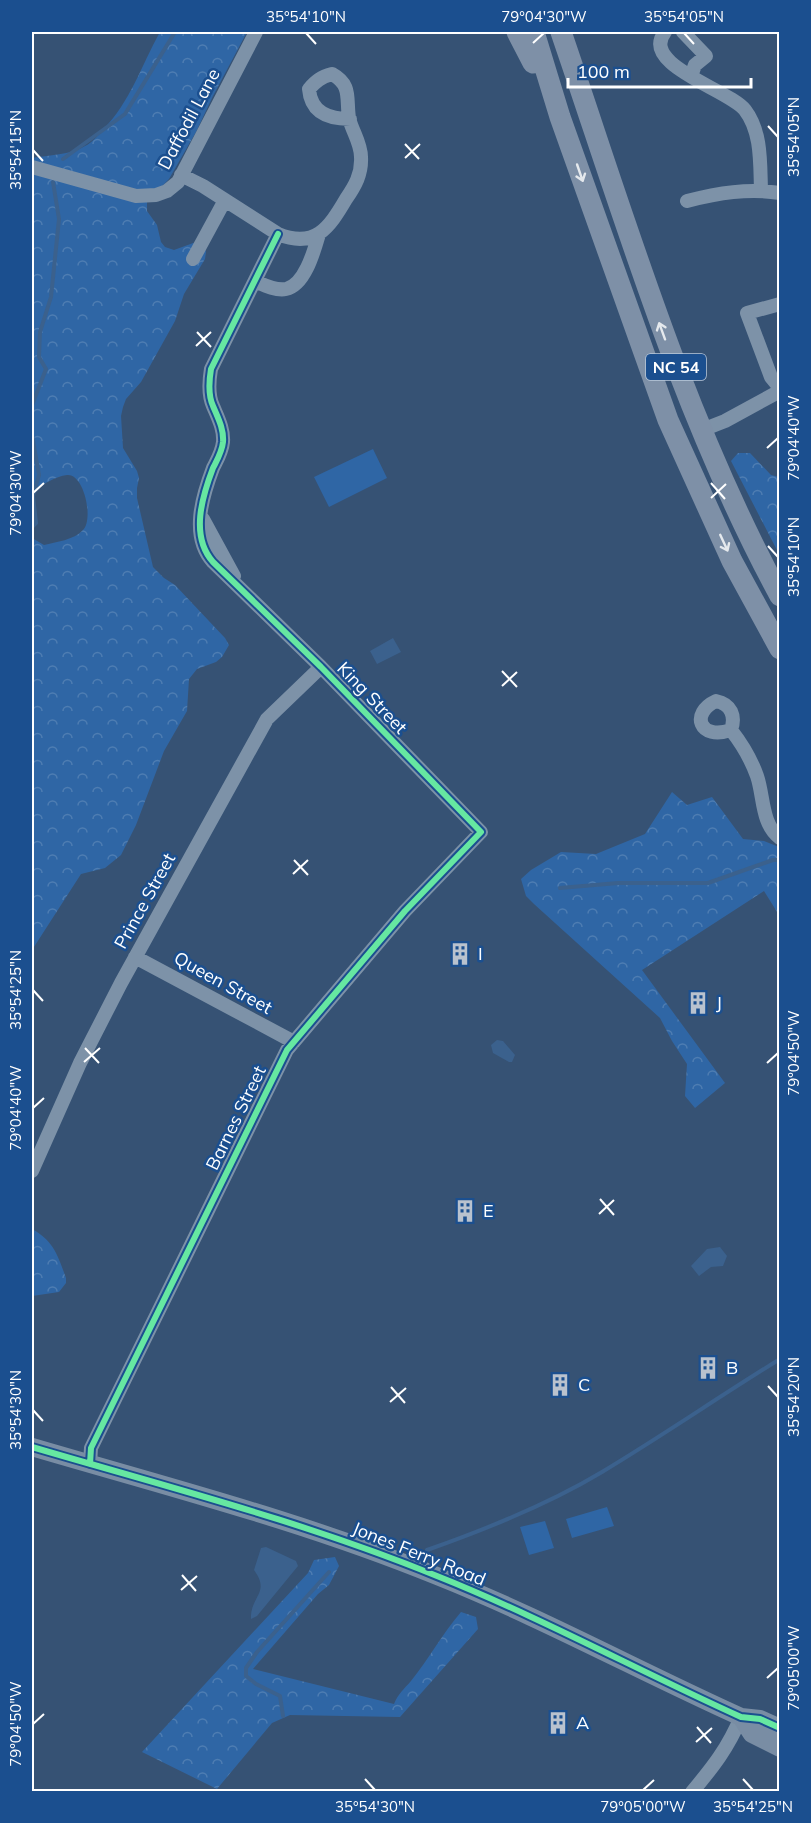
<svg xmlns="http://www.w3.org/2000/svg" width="811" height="1823" font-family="Mulish,sans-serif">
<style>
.forest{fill:url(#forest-crowns)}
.green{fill:#2f66a5}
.water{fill:#3b618d}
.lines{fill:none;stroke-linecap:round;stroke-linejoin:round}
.stream{stroke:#3b618d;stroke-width:4}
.minor{stroke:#7d92a8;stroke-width:14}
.secondary{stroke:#798da4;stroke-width:18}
.trunk{stroke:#7e90a7;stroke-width:21}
.cycleway-casing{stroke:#1b4f8f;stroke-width:10}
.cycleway{stroke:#66e7a1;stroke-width:6}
.oneway{stroke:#e5e9ed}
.ticks{fill:none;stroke:#fff;stroke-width:2}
.labels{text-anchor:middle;stroke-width:5;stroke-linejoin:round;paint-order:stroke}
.shield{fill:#1b4f8f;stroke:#bbcadd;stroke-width:1.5}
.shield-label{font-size:16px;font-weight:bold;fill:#fff}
.street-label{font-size:18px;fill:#fff;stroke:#1b4f8f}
.poi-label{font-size:18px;fill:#fff;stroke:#1b4f8f;text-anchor:start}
.neatline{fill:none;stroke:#fff;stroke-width:2}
.ticks-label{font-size:15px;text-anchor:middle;fill:#fff}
</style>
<defs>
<pattern id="forest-crowns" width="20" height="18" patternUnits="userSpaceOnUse" patternTransform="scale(1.5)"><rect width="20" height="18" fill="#2f66a5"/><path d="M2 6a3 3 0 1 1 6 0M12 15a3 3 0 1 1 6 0" fill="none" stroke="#4e7db2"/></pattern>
</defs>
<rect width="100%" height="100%" fill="#365274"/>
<!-- forest -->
<path class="forest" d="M 160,32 L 247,32 L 213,96 L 196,132 L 169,179 L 147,202 L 147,211 L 157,225 L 161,242 L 165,247 L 174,250 L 196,242 L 204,246 L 206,252 L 205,259 L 184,294 L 175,321 L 141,382 L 126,399 L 123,407 L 121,416 L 123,448 L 137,471 L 139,478 L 137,488 L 137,498 L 153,567 L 164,578 L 175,585 L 225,638 L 229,645 L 222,657 L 216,662 L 197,669 L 189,679 L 187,711 L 164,751 L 136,825 L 121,855 L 105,868 L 81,874 L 32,950 L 32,538 L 44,545 C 56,542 74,540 83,530 C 94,519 84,473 67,475 C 55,476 43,486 32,489 L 32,158 C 48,155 71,155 85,146 C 92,143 97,136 102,131 C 131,101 141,66 160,32 Z
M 738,453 L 750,453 L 771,475 L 779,477 L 779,554 L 731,461 Z
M 672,792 L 687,805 L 712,797 L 743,839 L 764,841 L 779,847 L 779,915 L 764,891 L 642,970 L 725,1083 L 695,1108 L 685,1096 L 687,1064 L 672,1041 L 660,1018 L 534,904 L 526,896 L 521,879 L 531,870 L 561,852 L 596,854 L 645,834 Z
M 32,1229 C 54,1241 58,1256 66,1278 L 66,1283 L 59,1292 L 32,1296 Z
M 335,1557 L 339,1566 L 329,1585 L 318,1594 L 253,1669 L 394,1704 C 398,1694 404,1689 411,1681 C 429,1659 442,1634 461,1612 L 476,1617 L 478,1629 L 400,1717 L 290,1715 L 272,1723 L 217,1789 L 142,1752 L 308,1573 L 314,1560 Z"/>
<!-- green -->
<path class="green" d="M 373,449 L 387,478 L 329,507 L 314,477 Z
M 607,1507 L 614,1526 L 572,1538 L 566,1519 Z
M 545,1521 L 554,1548 L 529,1555 L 520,1527 Z"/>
<!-- water -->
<path class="water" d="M 393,638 L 401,652 L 377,664 L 370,651 Z
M 497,1040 L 503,1041 L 515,1055 L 512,1062 L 509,1062 L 493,1053 L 491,1045 Z
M 720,1247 L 727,1256 L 723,1266 L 711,1267 L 699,1276 L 691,1266 L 707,1249 Z
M 266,1547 L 296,1561 L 298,1566 L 257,1616 L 251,1619 C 250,1596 271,1593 254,1570 L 261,1548 Z"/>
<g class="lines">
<!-- stream -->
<path class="stream" d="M 63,159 L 125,114 L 175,32
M 32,405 L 46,369 L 39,357 L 40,332 L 51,297 L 59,219 L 53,182
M 32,435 L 39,475 L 33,496 L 36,523 L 32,527
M 560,888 L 618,883 L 708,883 L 773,860 L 780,860
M 427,1550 C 487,1529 547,1505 602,1472 C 662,1436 720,1396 780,1359
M 283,1716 L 280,1696 L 256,1684 L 246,1676 L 246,1668 L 257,1652 L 329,1572"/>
<!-- minor -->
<path class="minor" d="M 665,32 C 639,65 730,90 745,110 C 762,132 760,164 761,190
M 683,32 L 706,56 L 695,65 L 691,76
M 32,167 L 136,196 L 156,195 L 167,191 L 178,182 L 256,32
M 181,175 L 203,186 L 278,234 C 315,249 329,228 346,199 C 355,186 362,174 361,157 C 361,143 352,131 349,118 C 346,98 352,85 332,74 C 321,77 316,81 309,89 C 311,113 329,119 350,119
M 687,201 C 718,193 748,188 780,193
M 193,259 L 225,200
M 255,281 C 264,285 276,291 286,289 C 305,285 314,251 319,234
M 780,304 L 747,313 L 771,377 L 780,388
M 702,430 L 725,421 L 780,391
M 203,519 L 234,576
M 716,701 C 731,704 736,716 731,730 C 699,741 690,713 716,701 Z
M 731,730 C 742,744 751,759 757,776 C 764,796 761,824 780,838
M 135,957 L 294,1042
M 32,1171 L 80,1063 L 121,983 L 267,719 L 321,667
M 90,1464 L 91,1448 L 287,1050 L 405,911 L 481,832 L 321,667 L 213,562 C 190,536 202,497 213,468 C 217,460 222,452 223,442 C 224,429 218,418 213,406 C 208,395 209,381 211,369 L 278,234
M 692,1792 C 713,1767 728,1748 741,1717"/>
<!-- secondary -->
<path class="secondary" d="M 32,1447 C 168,1487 305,1522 437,1576 C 540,1617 639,1671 741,1717 L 760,1719 L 780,1728
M 741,1717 L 752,1734 L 780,1748"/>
<!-- trunk -->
<path class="trunk" d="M 517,32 L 533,63
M 534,32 L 560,117 L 668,420 L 732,561 L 780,649
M 561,32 C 626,222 683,417 780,596"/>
<!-- cycleway casing -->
<g class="cycleway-casing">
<path id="cycleway" d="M 32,1447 C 168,1487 305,1522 437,1576 C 540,1617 639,1671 741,1717 L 760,1719 L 780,1728
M 90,1464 L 91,1448 L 287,1050 L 405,911 L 481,832 L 321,667 L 213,562 C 190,536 202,497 213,468 C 217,460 222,452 223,442 C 224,429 218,418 213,406 C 208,395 209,381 211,369 L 278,234"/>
</g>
<!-- cycleway -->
<use href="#cycleway" class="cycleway"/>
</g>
<!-- one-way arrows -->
<defs><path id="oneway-shaft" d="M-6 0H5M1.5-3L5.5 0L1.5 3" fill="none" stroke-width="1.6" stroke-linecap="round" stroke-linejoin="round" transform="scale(1.5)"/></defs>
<g class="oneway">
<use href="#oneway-shaft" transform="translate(580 173) rotate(71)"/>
<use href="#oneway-shaft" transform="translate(662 331) rotate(-110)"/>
<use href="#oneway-shaft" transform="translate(724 543) rotate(65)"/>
</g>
<!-- ticks -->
<path class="ticks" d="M 306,33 L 316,44M 684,33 L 694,44M 533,43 L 544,33M 768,126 L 778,137M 405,144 L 419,159M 33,150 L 43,161M 405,158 L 420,144M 197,332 L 211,347M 196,346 L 211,332M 767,448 L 778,438M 711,483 L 725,499M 33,493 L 44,483M 711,498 L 726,484M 768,546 L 778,557M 502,671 L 517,687M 502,686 L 517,672M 294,860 L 308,875M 293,874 L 308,860M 33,990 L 43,1001M 85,1048 L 99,1063M 84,1062 L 100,1048M 767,1063 L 778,1053M 33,1108 L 44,1098M 600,1199 L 614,1215M 599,1214 L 614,1200M 768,1386 L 778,1397M 391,1387 L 405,1403M 390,1402 L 406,1388M 33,1410 L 43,1421M 182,1575 L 196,1591M 181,1590 L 197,1576M 767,1678 L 778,1668M 33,1724 L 44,1714M 697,1727 L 711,1743M 696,1742 L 712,1728M 365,1779 L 375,1790M 743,1779 L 753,1790M 643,1790 L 654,1780"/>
<!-- icons -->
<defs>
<g id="building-bare" transform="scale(1.8)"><path d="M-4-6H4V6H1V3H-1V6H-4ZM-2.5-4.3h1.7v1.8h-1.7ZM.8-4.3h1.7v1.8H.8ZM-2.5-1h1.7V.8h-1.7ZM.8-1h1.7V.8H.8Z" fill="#b9c2ce" stroke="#1b4f8f" stroke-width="2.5" paint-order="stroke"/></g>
</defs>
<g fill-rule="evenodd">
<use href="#building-bare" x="460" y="954"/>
<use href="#building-bare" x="698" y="1003"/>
<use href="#building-bare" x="465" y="1211"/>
<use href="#building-bare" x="708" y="1368"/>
<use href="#building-bare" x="560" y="1385"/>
<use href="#building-bare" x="558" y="1723"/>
</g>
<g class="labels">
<!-- shield labels -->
<rect class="shield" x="646" y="354" width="60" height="26" rx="4.5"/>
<g class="shield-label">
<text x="676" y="373">NC 54</text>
</g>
<!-- street labels -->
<g class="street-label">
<text transform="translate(189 119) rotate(-62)" y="6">Daffodil Lane</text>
<text transform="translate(372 698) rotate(46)" y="6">King Street</text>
<text transform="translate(145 901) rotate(-61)" y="6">Prince Street</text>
<text transform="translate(223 983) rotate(29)" y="6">Queen Street</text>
<text transform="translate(236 1118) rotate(-64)" y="6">Barnes Street</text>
<text transform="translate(419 1554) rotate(22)" y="6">Jones Ferry Road</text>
</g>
<!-- poi labels -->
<g class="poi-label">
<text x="478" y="960">I</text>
<text x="716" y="1009">J</text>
<text x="483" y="1217">E</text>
<text x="726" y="1374">B</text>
<text x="578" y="1391">C</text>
<text x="576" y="1729">A</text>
</g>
</g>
<!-- border -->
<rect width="811" height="1823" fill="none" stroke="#1b4f8f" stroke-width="66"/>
<!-- scale -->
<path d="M568 78v9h183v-9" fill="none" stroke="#ffffff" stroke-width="3"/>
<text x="577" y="78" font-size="18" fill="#ffffff" stroke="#1b4f8f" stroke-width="4.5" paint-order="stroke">100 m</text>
<rect x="33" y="33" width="745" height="1757" class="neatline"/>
<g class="ticks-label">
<text x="306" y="22">35°54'10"N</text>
<text x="544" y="22">79°04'30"W</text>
<text x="684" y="22">35°54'05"N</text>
<text transform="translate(794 137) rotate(-90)" y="5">35°54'05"N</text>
<text transform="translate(16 150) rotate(-90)" y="5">35°54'15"N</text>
<text transform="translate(794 438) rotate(-90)" y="5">79°04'40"W</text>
<text transform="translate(16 493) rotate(-90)" y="5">79°04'30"W</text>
<text transform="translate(794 557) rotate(-90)" y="5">35°54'10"N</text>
<text transform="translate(16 990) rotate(-90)" y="5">35°54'25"N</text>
<text transform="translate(794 1053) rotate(-90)" y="5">79°04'50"W</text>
<text transform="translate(16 1108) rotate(-90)" y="5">79°04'40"W</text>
<text transform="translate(794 1397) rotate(-90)" y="5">35°54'20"N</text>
<text transform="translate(16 1410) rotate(-90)" y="5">35°54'30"N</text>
<text transform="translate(794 1668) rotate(-90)" y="5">79°05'00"W</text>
<text transform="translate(16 1724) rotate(-90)" y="5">79°04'50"W</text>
<text x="375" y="1812">35°54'30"N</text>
<text x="643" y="1812">79°05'00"W</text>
<text x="753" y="1812">35°54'25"N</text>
</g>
</svg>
